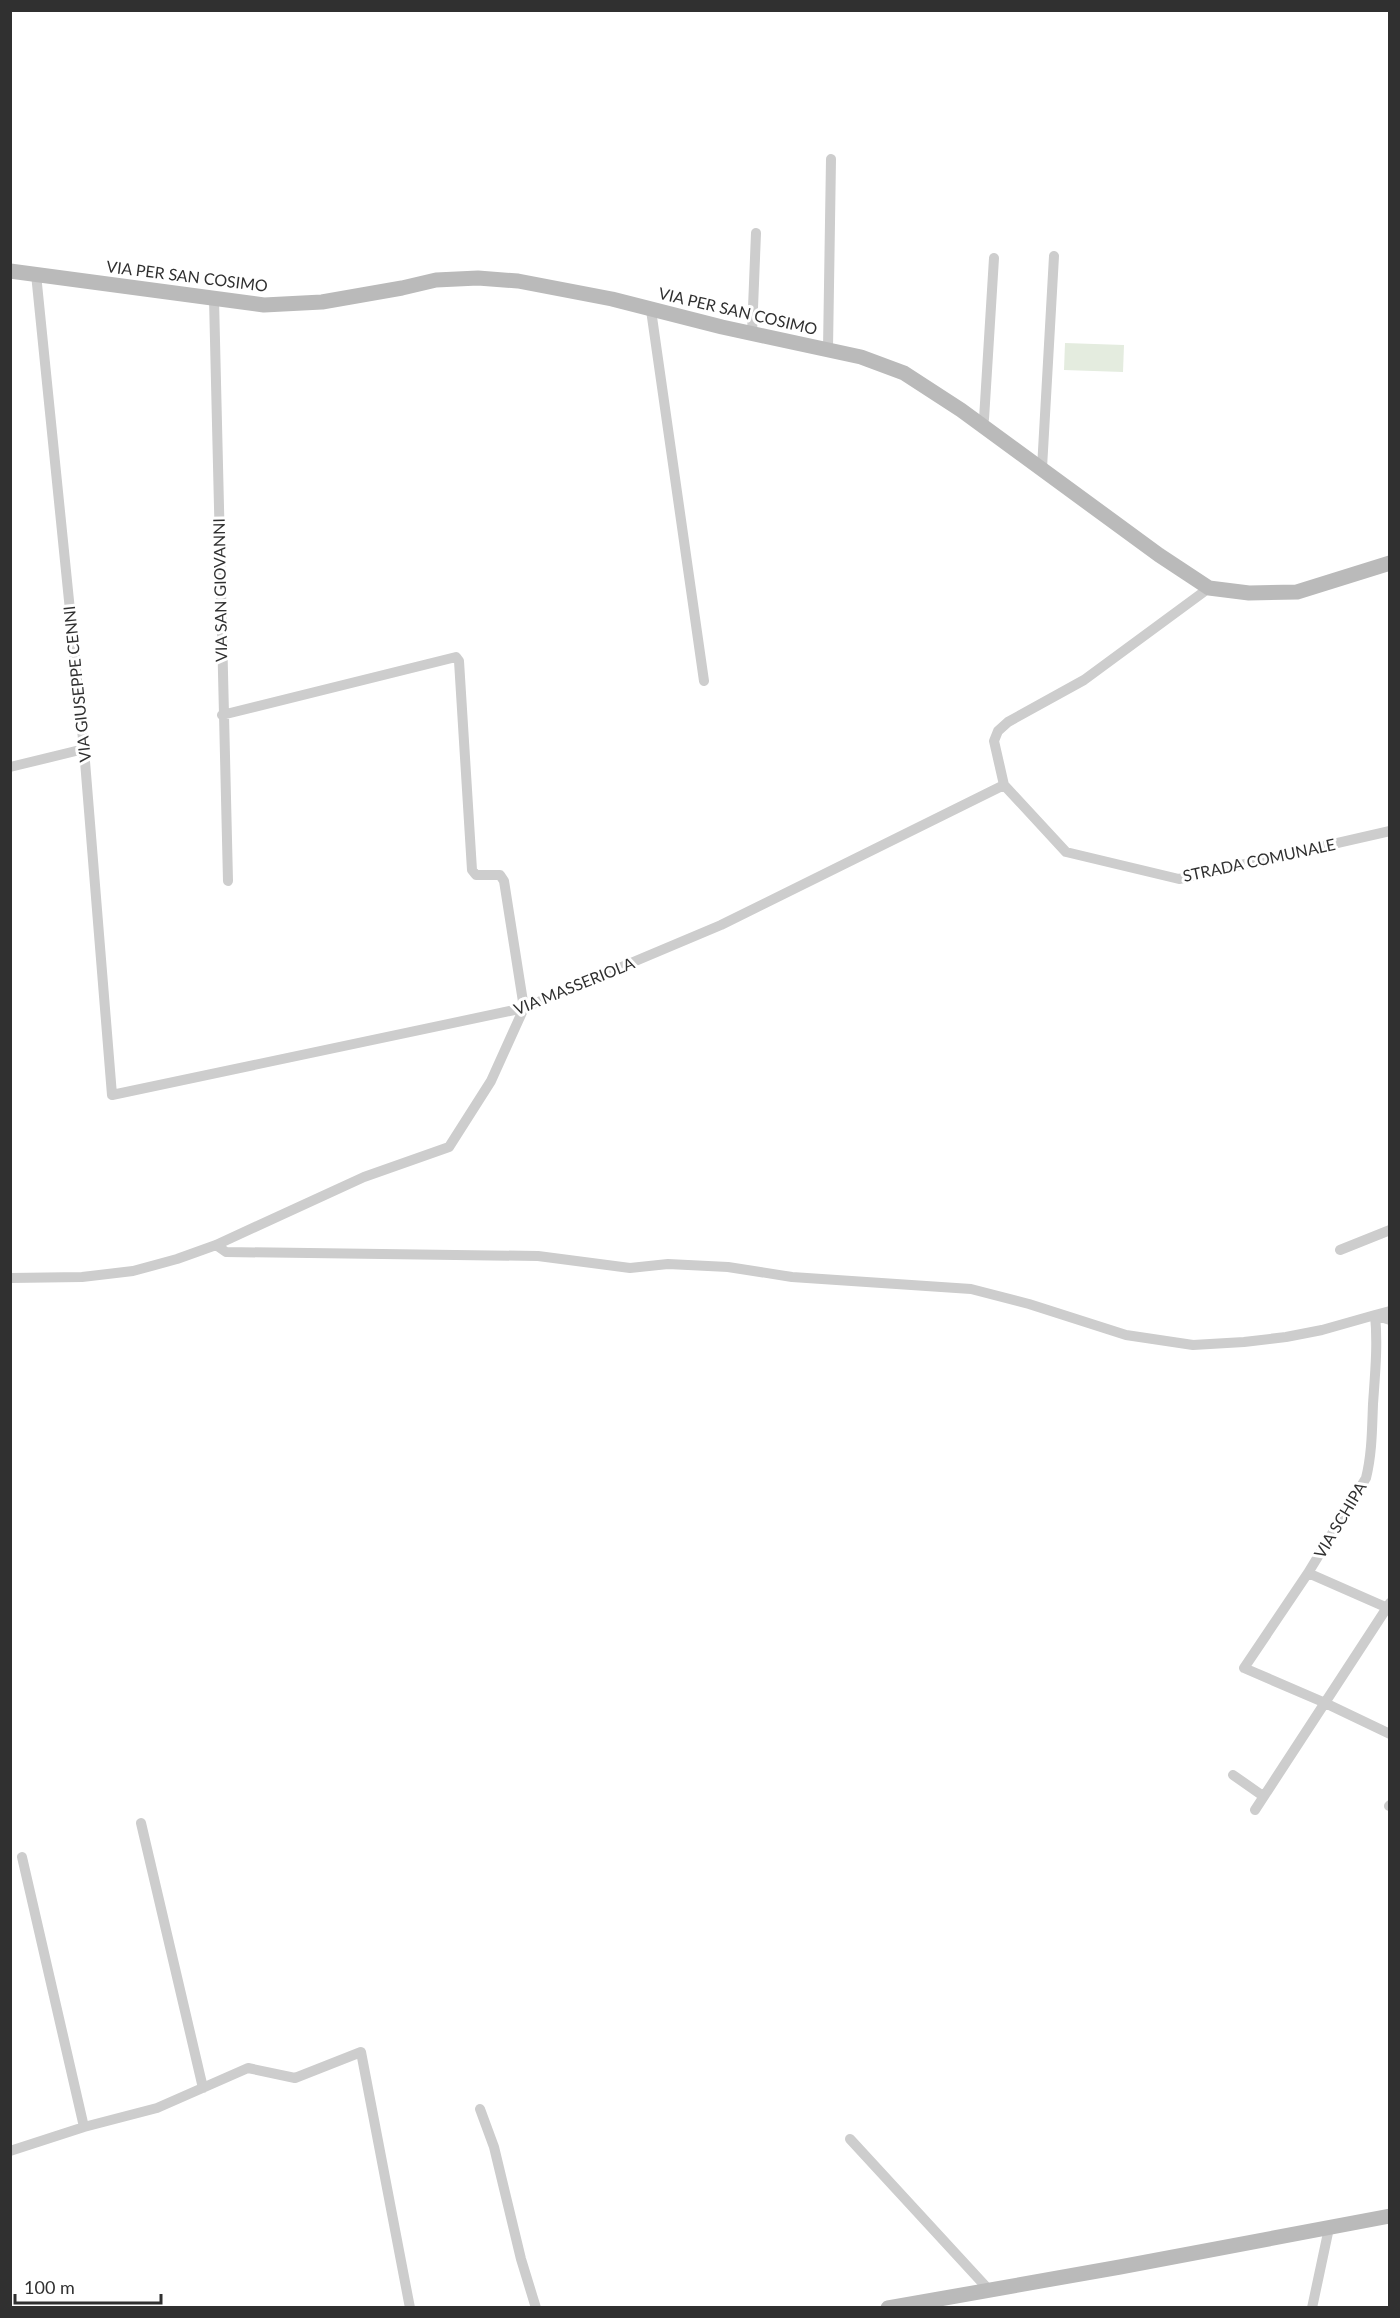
<svg xmlns="http://www.w3.org/2000/svg" width="1400" height="2318" font-family="Lato,sans-serif">
<style>
.green{fill:#e4ecdf}
.lines{fill:none;stroke-linecap:round;stroke-linejoin:round}
.street{stroke:#cdcdcd;stroke-width:10}
.secondary{stroke:#bababa;stroke-width:15}
.labels{text-anchor:middle;stroke-width:6;stroke-linejoin:round;paint-order:stroke}
.street-label{font-size:16px;fill:#303030;stroke:#fff}
</style>
<rect width="100%" height="100%" fill="#fff"/>
<!-- green -->
<path class="green" d="M 1065,343 L 1124,345 L 1123,372 L 1064,370 Z"/>
<g class="lines">
<!-- street -->
<path class="street" d="M 36,274 L 84,749 L 112,1095 L 524,1008 L 721,925 L 1004,785
M 214,299 L 228,881
M 651,310 L 704,681
M 752,333 L 756,233
M 828,349 L 831,159
M 982,425 L 984,419 L 994,258
M 1042,468 L 1054,256
M 1209,588 L 1084,680 L 1008,722 L 998,731 L 994,741 L 1004,785 L 1066,852 L 1179,879 L 1390,831
M 10,767 L 84,749
M 216,1245 L 226,1252 L 538,1256 L 630,1268 L 668,1264 L 728,1267 L 792,1277 L 971,1289 L 1029,1304 L 1126,1335 L 1193,1345 L 1244,1342 L 1286,1337 L 1322,1330 L 1375,1315 C 1378,1344 1375,1375 1373,1404 C 1372,1429 1372,1454 1366,1478 L 1308,1573 L 1244,1668 L 1323,1702 L 1390,1734
M 1340,1250 L 1390,1230
M 10,1278 L 82,1277 L 133,1271 L 177,1259 L 216,1245 L 364,1177 L 449,1147 L 491,1081 L 524,1008 L 504,881 L 500,875 L 476,875 L 472,870 L 459,661 L 456,657 L 222,715
M 1390,1311 L 1375,1315 L 1390,1320
M 1308,1573 L 1390,1609
M 1233,1775 L 1263,1796
M 1389,1806 L 1390,1805
M 1255,1810 L 1390,1603
M 141,1823 L 203,2088
M 22,1857 L 84,2127
M 480,2109 L 494,2147 L 521,2259 L 536,2308
M 850,2139 L 989,2290
M 10,2151 L 84,2127 L 157,2108 L 248,2068 L 295,2078 L 361,2052 L 410,2308
M 1312,2308 L 1329,2228"/>
<!-- secondary -->
<path class="secondary" d="M 10,271 L 264,305 L 322,302 L 402,288 L 436,280 L 478,278 L 518,281 L 612,299 L 722,327 L 861,357 L 904,373 L 961,410 L 1159,555 L 1209,588 L 1249,593 L 1297,592 L 1390,563
M 888,2308 L 1120,2267 L 1390,2216"/>
</g>
<g class="labels">
<!-- street labels -->
<g class="street-label">
<text transform="translate(187 276) rotate(7)" y="6">VIA PER SAN COSIMO</text>
<text transform="translate(738 311) rotate(13)" y="6">VIA PER SAN COSIMO</text>
<text transform="translate(220 590) rotate(-91)" y="6">VIA SAN GIOVANNI</text>
<text transform="translate(77 684) rotate(-96)" y="6">VIA GIUSEPPE CENNI</text>
<text transform="translate(1259 860) rotate(-12)" y="6">STRADA COMUNALE</text>
<text transform="translate(574 986) rotate(-22)" y="6">VIA MASSERIOLA</text>
<text transform="translate(1340 1520) rotate(-59)" y="6">VIA SCHIPA</text>
</g>
</g>
<!-- border -->
<rect width="1400" height="2318" fill="none" stroke="#303030" stroke-width="24"/>
<!-- scale -->
<path d="M15 2294v9h146v-9" fill="none" stroke="#303030" stroke-width="3"/>
<text x="24" y="2294" font-size="18" fill="#303030" stroke="#ffffff" stroke-width="4.5" paint-order="stroke">100 m</text>
</svg>
